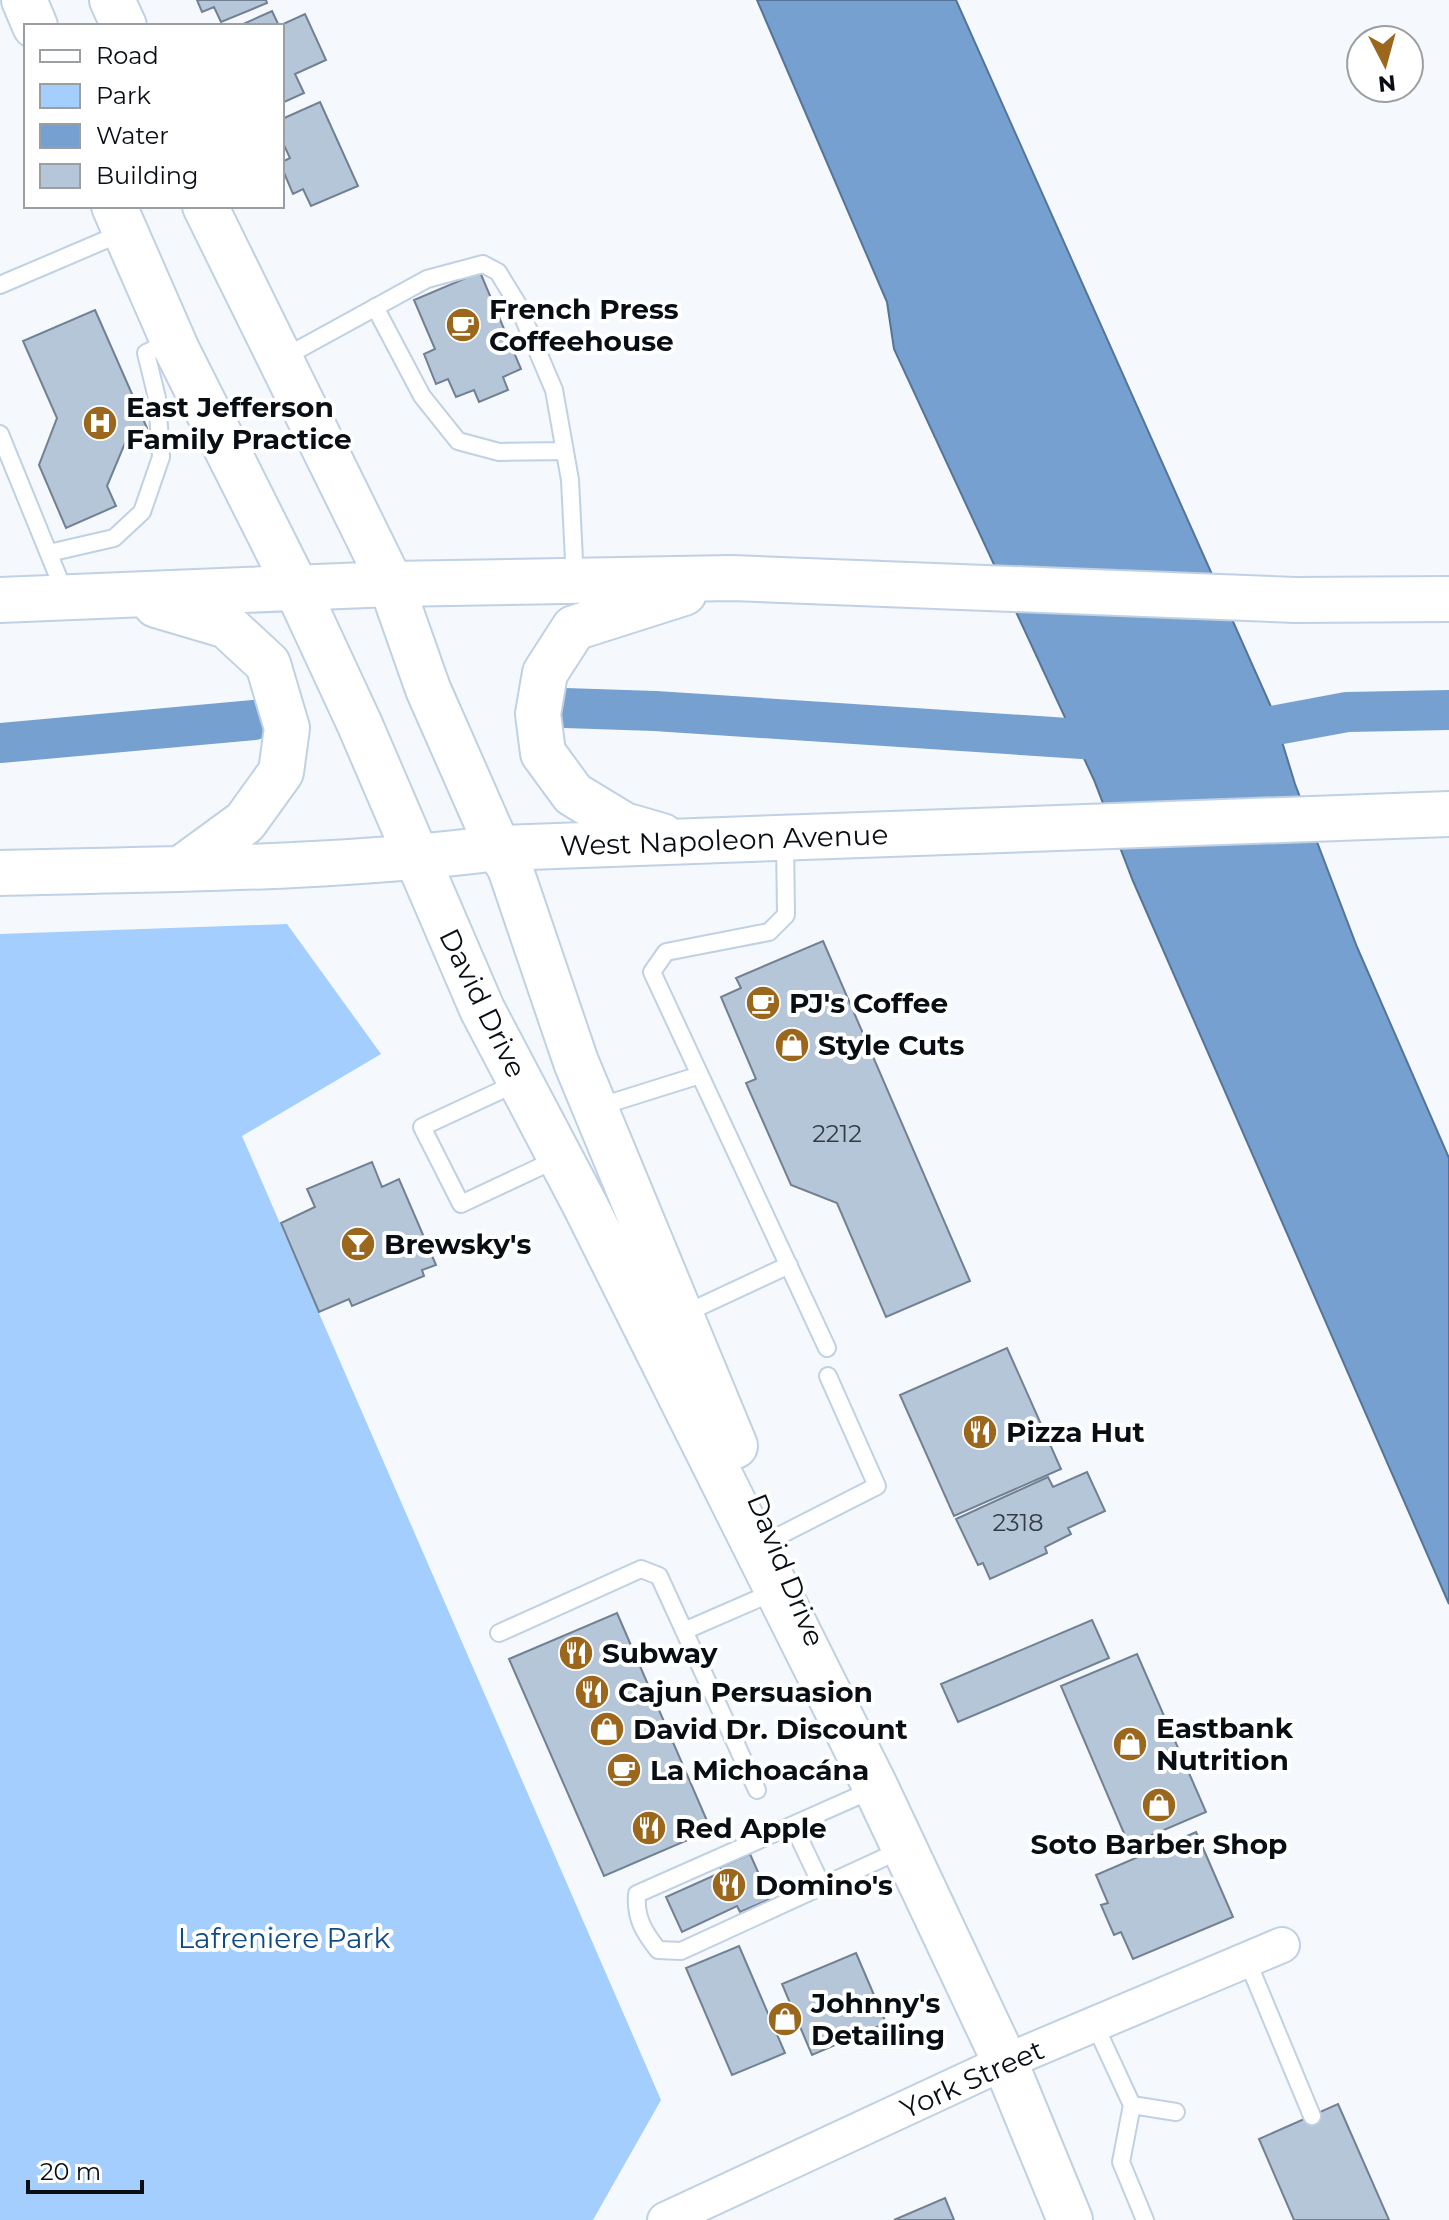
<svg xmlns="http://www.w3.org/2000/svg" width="1449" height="2220" font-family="Montserrat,sans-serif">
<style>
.green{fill:#a4cefd}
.water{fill:#76a0cf;stroke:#557497;stroke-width:2}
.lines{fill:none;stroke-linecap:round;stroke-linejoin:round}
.canal{stroke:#76a0cf;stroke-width:40}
.building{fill:#b5c6d9;stroke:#718092;stroke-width:2}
.service-casing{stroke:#c0d1e4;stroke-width:20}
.minor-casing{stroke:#c0d1e4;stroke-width:38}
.secondary-casing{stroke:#c0d1e4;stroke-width:48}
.service{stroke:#fff;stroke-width:16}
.minor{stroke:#fff;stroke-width:34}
.secondary{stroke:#fff;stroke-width:44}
.labels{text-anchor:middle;stroke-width:8;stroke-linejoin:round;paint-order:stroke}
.number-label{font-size:24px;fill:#333c45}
.poi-label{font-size:28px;font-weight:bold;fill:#080e14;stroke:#fff;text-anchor:start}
.street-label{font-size:28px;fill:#080e14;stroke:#fff}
.park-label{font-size:28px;fill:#0f4c86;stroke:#fff}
</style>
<rect width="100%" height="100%" fill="#f5f8fc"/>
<!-- green -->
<path class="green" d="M 287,924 L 381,1054 L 242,1136 L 661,2100 L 593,2220 L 0,2220 L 0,934 Z"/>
<!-- water -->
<path class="water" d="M 757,0 L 956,0 L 1272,709 L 1295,784 L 1357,947 L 1449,1158 L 1449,1604 L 1133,881 L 1094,780 L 894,349 L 887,302 Z"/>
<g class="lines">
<!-- canal -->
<path class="canal" d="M 565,708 L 655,711 L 1128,742
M 1223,735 L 1347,712 L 1449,710
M 0,743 L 254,720"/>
</g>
<!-- building -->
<path class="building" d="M 197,0 L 266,0 L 267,3 L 221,22 L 214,7 L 202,12 Z
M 272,11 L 279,26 L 305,14 L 326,60 L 295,74 L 304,93 L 282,103 L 282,26 L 239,26 Z
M 320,102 L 358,186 L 311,206 L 303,189 L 293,194 L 282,168 L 282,162 L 290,158 L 282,141 L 282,119 Z
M 480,272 L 521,369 L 503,377 L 508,390 L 479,402 L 474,390 L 456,397 L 448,379 L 436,384 L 424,354 L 435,349 L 414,300 Z
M 95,310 L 147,428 L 142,430 L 144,435 L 125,443 L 107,486 L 116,506 L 66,528 L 39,465 L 57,418 L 23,341 Z
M 823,941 L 970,1281 L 886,1317 L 837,1203 L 791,1185 L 746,1083 L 756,1079 L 721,997 L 741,988 L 736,978 Z
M 372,1162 L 382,1187 L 399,1179 L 436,1265 L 422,1270 L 424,1276 L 352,1306 L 349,1299 L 319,1312 L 281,1223 L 315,1207 L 307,1189 Z
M 1007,1348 L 1061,1469 L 954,1516 L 900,1395 Z
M 1087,1472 L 1105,1511 L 1068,1528 L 1071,1534 L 1045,1547 L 1047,1553 L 990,1579 L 983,1563 L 978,1565 L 956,1519 L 1048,1477 L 1053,1487 Z
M 617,1613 L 711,1830 L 604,1876 L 509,1659 Z
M 1092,1620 L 1109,1658 L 958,1722 L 941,1684 Z
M 1137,1654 L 1206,1812 L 1129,1845 L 1061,1686 Z
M 1196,1832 L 1233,1917 L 1133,1959 L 1121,1932 L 1114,1935 L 1101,1905 L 1108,1903 L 1096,1875 Z
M 750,1854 L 770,1899 L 740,1912 L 737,1906 L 682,1932 L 666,1897 L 722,1872 L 720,1867 Z
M 739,1946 L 785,2053 L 732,2075 L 686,1968 Z
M 856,1953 L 886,2023 L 812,2055 L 782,1984 Z
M 1338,2104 L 1389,2220 L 1294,2220 L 1259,2139 Z
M 945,2198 L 954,2220 L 894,2220 Z"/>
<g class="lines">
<!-- service casing -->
<g class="service-casing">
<path id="service" d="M 0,285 L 124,232
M 375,307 L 422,396 L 458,441 L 499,452 L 565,451
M 283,358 L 427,279 L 483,264 L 498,272 L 517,303 L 554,390 L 570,480 L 575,580
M 0,434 L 66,596
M 49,553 L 114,538 L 142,512 L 161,457 L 157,398 L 146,353 L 173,340
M 785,840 L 786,915 L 769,932 L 666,952 L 652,972 L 827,1348
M 519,1082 L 422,1127 L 461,1204 L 559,1158
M 598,1107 L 700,1075
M 682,1315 L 789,1265
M 757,1547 L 877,1486 L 828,1376
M 684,1631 L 776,1591
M 499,1633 L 641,1569 L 659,1576 L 757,1790
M 874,1789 L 637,1894 C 635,1918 644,1932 658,1950 L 681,1951 L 903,1849
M 793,1825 L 822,1886
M 1247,1960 L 1312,2116
M 1095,2025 L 1132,2105 L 1121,2162 L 1145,2220
M 1132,2105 L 1176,2112"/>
</g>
<!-- minor casing -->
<g class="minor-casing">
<path id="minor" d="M 665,2220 L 1005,2062 L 1282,1945"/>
</g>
<!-- secondary casing -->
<g class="secondary-casing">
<path id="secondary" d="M 24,0 L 35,26
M 112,0 L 124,26
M 114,206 L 177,350 L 296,587 L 360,725 L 482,1009 L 585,1205 L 876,1788 L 1005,2062 L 1070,2220
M 205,206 L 391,584 L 428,689 L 498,848 L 510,868 L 576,1062 L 735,1446
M 0,600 L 391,584 L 732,578 L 1295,600 L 1449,599
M 156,605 L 227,626 L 268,664 L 287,728 L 281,772 L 245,822 L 182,868
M 662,836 L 624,825 L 573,794 L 543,753 L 538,714 L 545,673 L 574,628 L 684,593
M 0,873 C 166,869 333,869 498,848 L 1449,814"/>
</g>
<!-- service -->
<use href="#service" class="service"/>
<!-- minor -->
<use href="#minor" class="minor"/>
<!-- secondary -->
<use href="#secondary" class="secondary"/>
</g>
<!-- icons -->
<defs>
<g id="cafe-disc" transform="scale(1.8)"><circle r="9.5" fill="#9a671c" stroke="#fff"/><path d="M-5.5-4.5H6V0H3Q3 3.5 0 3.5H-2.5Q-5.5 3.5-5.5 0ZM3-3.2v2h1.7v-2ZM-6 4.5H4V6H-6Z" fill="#fff"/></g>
<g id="hospital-disc" transform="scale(1.8)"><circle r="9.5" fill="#9a671c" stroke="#fff"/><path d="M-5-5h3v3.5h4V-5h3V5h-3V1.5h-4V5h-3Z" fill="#fff"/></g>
<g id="shop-disc" transform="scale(1.8)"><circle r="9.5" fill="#9a671c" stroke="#fff"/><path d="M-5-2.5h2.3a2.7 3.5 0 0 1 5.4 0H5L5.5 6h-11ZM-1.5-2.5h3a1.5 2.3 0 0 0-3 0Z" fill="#fff"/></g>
<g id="bar-disc" transform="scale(1.8)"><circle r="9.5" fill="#9a671c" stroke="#fff"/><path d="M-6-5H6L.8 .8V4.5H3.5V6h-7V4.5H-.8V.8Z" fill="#fff"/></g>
<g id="restaurant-disc" transform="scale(1.8)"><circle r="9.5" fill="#9a671c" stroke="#fff"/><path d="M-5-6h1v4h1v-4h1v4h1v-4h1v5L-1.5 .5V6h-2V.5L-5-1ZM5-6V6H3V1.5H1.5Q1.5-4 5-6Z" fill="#fff"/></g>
</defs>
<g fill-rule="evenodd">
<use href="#cafe-disc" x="463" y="325"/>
<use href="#hospital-disc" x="100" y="423"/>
<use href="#cafe-disc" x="763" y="1003"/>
<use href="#shop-disc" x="792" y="1045"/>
<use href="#bar-disc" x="358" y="1244"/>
<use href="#restaurant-disc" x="980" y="1432"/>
<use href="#restaurant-disc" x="576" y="1653"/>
<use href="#restaurant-disc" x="592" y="1692"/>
<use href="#shop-disc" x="607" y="1729"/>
<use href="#shop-disc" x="1130" y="1744"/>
<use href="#cafe-disc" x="624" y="1770"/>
<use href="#shop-disc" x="1159" y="1805"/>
<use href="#restaurant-disc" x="649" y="1828"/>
<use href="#restaurant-disc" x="729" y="1885"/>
<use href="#shop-disc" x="785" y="2019"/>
</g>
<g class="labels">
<!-- number labels -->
<g class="number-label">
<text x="837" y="1142">2212</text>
<text x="1018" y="1531">2318</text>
</g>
<!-- poi labels -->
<g class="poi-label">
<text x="489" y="319">French Press<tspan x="489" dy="32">Coffeehouse</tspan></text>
<text x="126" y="417">East Jefferson<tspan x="126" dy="32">Family Practice</tspan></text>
<text x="789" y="1013">PJ's Coffee</text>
<text x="818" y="1055">Style Cuts</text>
<text x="384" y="1254">Brewsky's</text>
<text x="1006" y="1442">Pizza Hut</text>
<text x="602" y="1663">Subway</text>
<text x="618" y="1702">Cajun Persuasion</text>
<text x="1156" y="1738">Eastbank<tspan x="1156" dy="32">Nutrition</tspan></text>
<text x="633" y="1739">David Dr. Discount</text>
<text x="650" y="1780">La Michoacána</text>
<text x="675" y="1838">Red Apple</text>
<text x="1159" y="1854" text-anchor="middle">Soto Barber Shop</text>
<text x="755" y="1895">Domino's</text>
<text x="811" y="2013">Johnny's<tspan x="811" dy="32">Detailing</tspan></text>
</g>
<!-- street labels -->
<g class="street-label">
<text transform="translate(724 840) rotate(-2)" y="10">West Napoleon Avenue</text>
<text transform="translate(483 1003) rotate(64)" y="10">David Drive</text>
<text transform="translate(786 1570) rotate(68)" y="10">David Drive</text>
<text transform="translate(972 2079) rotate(-24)" y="10">York Street</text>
</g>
<!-- park labels -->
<g class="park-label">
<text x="284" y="1948">Lafreniere Park</text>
</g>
</g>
<!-- legend -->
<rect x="24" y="24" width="260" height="184" fill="#ffffff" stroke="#9c9fa1" stroke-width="2"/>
<rect x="40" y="50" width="40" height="12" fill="#ffffff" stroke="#9c9fa1" stroke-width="2"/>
<text x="96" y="64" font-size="24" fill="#080e14">Road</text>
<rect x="40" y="84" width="40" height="24" fill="#a4cefd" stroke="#9c9fa1" stroke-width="2"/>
<text x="96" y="104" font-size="24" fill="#080e14">Park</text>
<rect x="40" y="124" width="40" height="24" fill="#76a0cf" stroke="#9c9fa1" stroke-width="2"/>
<text x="96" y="144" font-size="24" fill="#080e14">Water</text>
<rect x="40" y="164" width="40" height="24" fill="#b5c6d9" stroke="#9c9fa1" stroke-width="2"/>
<text x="96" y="184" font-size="24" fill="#080e14">Building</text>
<!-- north arrow -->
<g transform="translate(1385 64) rotate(174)"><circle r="38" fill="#ffffff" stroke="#9c9fa1" stroke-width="2"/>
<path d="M0-6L14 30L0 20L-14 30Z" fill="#9a671c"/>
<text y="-12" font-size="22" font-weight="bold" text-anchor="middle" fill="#080e14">N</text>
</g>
<!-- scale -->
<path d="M28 2180v12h114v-12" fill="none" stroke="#080e14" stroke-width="4"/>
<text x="40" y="2180" font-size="24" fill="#080e14" stroke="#ffffff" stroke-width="6" paint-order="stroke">20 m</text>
</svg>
